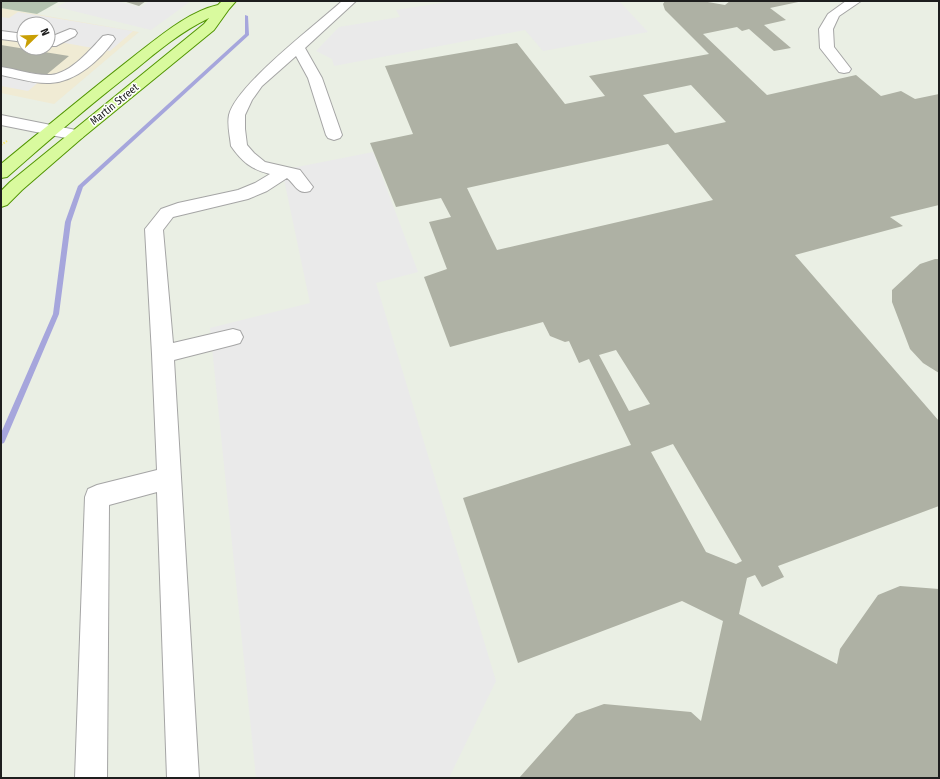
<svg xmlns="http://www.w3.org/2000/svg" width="940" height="779" font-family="'Fira Sans Condensed',sans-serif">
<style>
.commercial{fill:#f0ebd4;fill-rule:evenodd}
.construction{fill:#b4c3b0}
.parking{fill:#eaeaea}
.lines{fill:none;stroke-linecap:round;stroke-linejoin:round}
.stream{fill:#a6a6dc;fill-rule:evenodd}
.building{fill:#aeb1a4;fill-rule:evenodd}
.minor-casing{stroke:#a5a5a5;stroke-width:2}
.major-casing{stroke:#529603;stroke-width:2}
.path{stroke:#f7e86d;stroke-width:2;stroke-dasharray:1.5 1.5;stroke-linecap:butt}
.minor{fill:#fff;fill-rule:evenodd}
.major{fill:#d9fa9e;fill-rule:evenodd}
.labels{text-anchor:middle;stroke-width:3;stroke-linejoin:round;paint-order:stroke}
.far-street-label{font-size:11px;fill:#1e1e1e;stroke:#fff}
</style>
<rect width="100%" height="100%" fill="#eaefe4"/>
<!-- commercial -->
<path class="commercial" d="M 1,8 L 139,32 L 54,104 L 1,93 ZM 24,24 L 48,24 L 48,48 L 24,48 Z"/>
<!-- construction -->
<path class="construction" d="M 1,1 L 60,1 L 37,14 L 1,8 Z"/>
<!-- parking -->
<path class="parking" d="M 68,1 L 116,1 L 141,7 L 149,1 L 191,1 L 151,30 L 57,7 Z
M 454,1 L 619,1 L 648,32 L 543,51 L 525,30 L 334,66 L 332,59 L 316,51 L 339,27 L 400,17 L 396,10 Z
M 18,12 L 133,31 L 110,51 L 48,40 L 48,24 L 24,24 L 24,36 L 1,32 L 1,17 L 9,18 Z
M 1,73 L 41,80 L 28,91 L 1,86 Z
M 373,152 L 418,272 L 376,283 L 496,681 L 449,778 L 256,778 L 210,328 L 310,303 L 282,170 Z"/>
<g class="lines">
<!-- stream -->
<path class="stream" d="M 245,15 L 248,16 L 249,35 L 83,187 L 71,222 L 59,314 L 5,441 L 4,443 L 1,444 L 1,433 L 53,314 L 65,222 L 78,186 L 245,34 Z"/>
</g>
<!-- building -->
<path class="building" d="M 123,1 L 146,1 L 139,6 Z
M 665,1 L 702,1 L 725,5 L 730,1 L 803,1 L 770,8 L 786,20 L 764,25 L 791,48 L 774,51 L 749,29 L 742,31 L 737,27 L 703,34 L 767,95 L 856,75 L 881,96 L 901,91 L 915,99 L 939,94 L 939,205 L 890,217 L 903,226 L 795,255 L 939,421 L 939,506 L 778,566 L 784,577 L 762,587 L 755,575 L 747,578 L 739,614 L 837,664 L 840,649 L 878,595 L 900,586 L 939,589 L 939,778 L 519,778 L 576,714 L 604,704 L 691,712 L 701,721 L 723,621 L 682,601 L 518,663 L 463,498 L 631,445 L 589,359 L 579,363 L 569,341 L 565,342 L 550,336 L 543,322 L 450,347 L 424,277 L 447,269 L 429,222 L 451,217 L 441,198 L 396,207 L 370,143 L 413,134 L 385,66 L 517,43 L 565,104 L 605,96 L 589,76 L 709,54 L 665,10 L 663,4 ZM 691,85 L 726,122 L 675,133 L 643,95 ZM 668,144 L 713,200 L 497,250 L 467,188 ZM 616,350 L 650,404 L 629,411 L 599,355 ZM 673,444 L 742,561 L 736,564 L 706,552 L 651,452 Z
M 1,45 L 69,56 L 46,75 L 1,68 Z
M 935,259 L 939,259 L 939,373 L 923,363 L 910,349 L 892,302 L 892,290 L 920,264 Z"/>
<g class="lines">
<!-- minor casing -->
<g class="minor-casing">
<path id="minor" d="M 342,1 L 356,1 L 305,48 L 322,78 L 342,135 L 340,138 L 334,140 L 328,138 L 326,135 L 308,78 L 296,56 L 262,86 L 252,100 L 245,115 L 245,129 L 247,145 L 254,153 L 265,162 L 300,170 L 313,187 L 310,191 C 297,195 296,185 287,178 L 267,191 L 248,199 L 173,217 L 163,230 L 173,343 L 233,329 L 240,331 L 243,337 L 240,343 L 233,345 L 174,360 L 199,778 L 167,778 L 157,492 L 109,505 L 107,778 L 75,778 L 85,497 L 88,489 L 97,485 L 157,470 L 152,354 L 145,229 L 161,209 L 178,203 L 238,190 L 255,183 L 270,174 C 251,169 242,162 231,146 C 230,136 227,125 229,115 C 236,85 317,24 342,1 Z
M 846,1 L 861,1 L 839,16 L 833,29 L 834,47 L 851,69 L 849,72 L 844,73 L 839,72 L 820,48 L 819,29 L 828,14 Z
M 70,29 L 75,30 L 77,33 L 75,36 L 56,46 L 48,46 L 48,38 Z
M 1,31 L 24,34 L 24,42 L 1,39 Z
M 108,35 L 113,36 L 115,39 C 101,59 76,82 50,83 C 34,84 17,78 1,75 L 1,67 C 17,69 34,76 51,75 C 71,73 90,50 103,36 Z
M 1,115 L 76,130 L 82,132 L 84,135 L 82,138 L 76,140 L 1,125 Z"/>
</g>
<!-- major casing -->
<g class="major-casing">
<path id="major" d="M 222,1 L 236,1 L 229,9 L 214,30 L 82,138 L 22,190 L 7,205 L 1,207 L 1,191 L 10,182 L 204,24 L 209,18 C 182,31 159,50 136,69 C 92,103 49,140 7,177 L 1,178 L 1,164 C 45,128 88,92 133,57 C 158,38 187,12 218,5 Z"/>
</g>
<!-- path -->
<path class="path" d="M 1,145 L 7,141"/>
<!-- minor -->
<use href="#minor" class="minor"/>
<!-- major -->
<use href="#major" class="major"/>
</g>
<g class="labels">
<!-- far-street labels -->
<g class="far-street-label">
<text transform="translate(114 104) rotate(-39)" y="4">Martin Street</text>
</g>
</g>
<!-- border -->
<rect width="940" height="779" fill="none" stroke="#1e1e1e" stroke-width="4"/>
<!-- north arrow -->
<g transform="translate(36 36) rotate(67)"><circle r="19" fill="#ffffff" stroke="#a5a5a5"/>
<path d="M0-3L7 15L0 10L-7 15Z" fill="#c99f04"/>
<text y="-6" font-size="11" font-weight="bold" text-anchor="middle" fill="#1e1e1e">N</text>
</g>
</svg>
